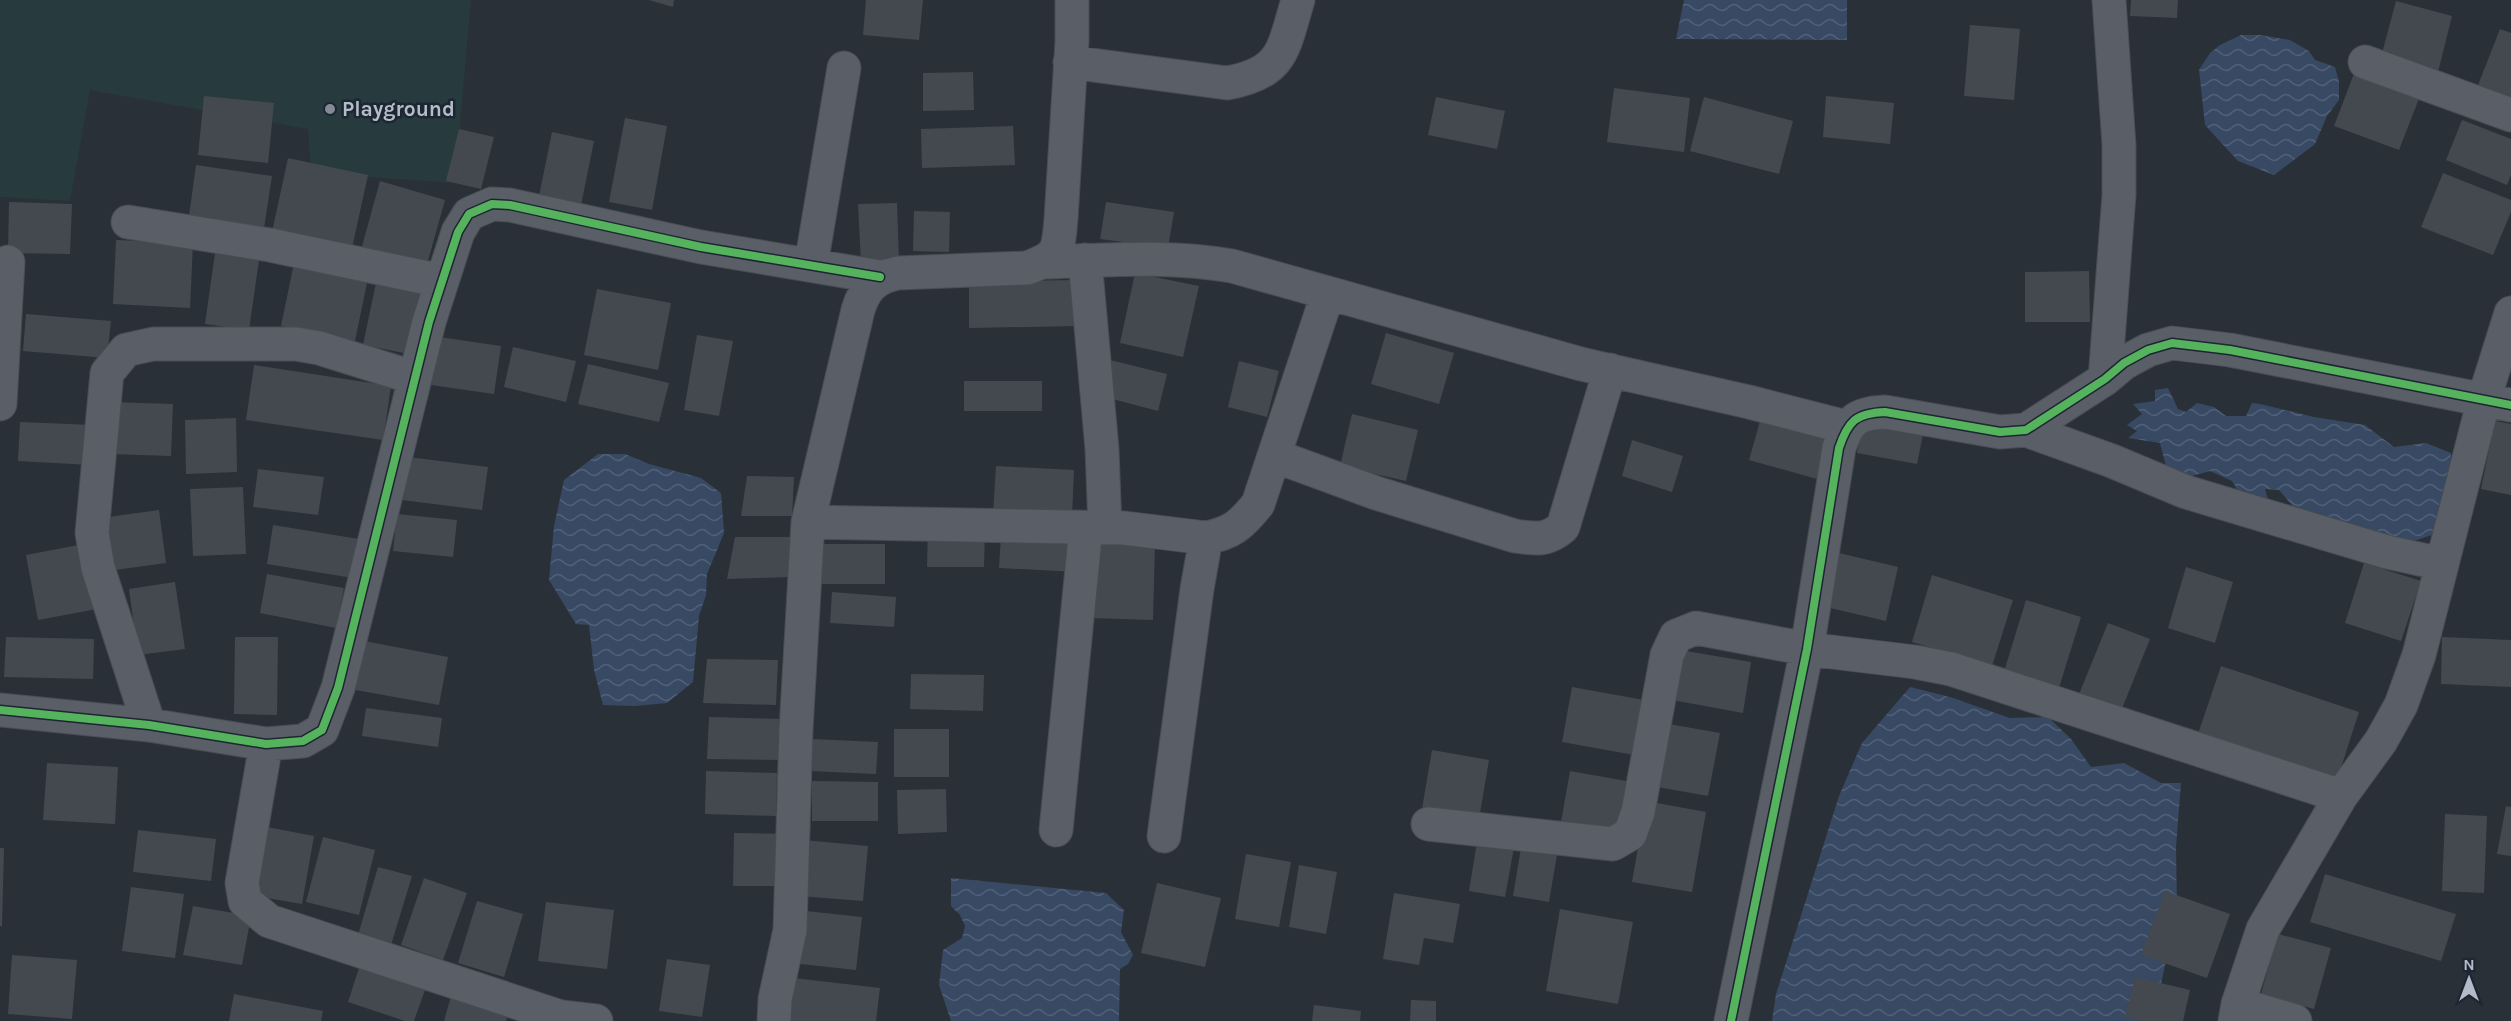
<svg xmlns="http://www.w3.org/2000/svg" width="2511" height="1021" font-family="Karla,sans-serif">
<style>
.green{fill:#273a3e}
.water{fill:url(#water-waves)}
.building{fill:#444950}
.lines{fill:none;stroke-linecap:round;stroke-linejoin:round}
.street-casing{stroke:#484c53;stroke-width:35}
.street{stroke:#5a5e66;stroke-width:33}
.cycleway-casing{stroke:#1d2633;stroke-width:11}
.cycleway{stroke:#56b35d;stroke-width:8}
.poi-dot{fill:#848b96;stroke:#1d2633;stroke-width:2}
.labels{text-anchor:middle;stroke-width:5;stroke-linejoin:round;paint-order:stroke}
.poi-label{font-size:21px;font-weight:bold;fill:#b4bcc9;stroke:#1d2633;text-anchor:start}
</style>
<defs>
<pattern id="water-waves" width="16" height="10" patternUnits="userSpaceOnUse" patternTransform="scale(1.5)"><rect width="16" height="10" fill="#384963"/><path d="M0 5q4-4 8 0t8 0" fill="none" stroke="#526178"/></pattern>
</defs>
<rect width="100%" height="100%" fill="#2a3038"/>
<!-- green -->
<path class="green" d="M 0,0 L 471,0 L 455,183 L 311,173 L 308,129 L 90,90 L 70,201 L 0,197 Z"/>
<!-- water -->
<path class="water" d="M 1684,0 L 1847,0 L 1847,40 L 1676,39 Z
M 2241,35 L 2260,35 L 2290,40 L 2309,51 L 2315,60 L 2335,67 L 2339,82 L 2339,100 L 2327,116 L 2315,144 L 2274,175 L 2238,161 L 2205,125 L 2199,70 L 2210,53 L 2220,45 Z
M 2168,388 L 2178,409 L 2186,412 L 2197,403 L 2214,407 L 2226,416 L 2246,416 L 2252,403 L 2260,404 L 2314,417 L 2365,425 L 2394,447 L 2426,443 L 2451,453 L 2450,479 L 2438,533 L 2414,541 L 2391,537 L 2297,511 L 2279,490 L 2265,489 L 2272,513 L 2249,509 L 2232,481 L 2210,471 L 2181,479 L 2166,466 L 2160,443 L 2128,438 L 2137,431 L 2127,425 L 2142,414 L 2133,404 L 2155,401 L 2155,390 Z
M 598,454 L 625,454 L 649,464 L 701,478 L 721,493 L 724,533 L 707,574 L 706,595 L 699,616 L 693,682 L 667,703 L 635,706 L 603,705 L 594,670 L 589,625 L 576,624 L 549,580 L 554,526 L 564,480 Z
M 1910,687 L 1950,697 L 2010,718 L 2048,717 L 2071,739 L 2091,767 L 2124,763 L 2161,783 L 2181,783 L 2176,847 L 2177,910 L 2153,1021 L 1772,1021 L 1776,994 L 1839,796 L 1862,743 Z
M 951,878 L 1106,893 L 1124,910 L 1121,932 L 1133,955 L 1128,964 L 1120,969 L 1119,1021 L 951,1021 L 939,985 L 943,950 L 962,938 L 965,926 L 960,915 L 951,906 Z"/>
<!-- building -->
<path class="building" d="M 649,0 L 674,0 L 673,7 Z
M 866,0 L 923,0 L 919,40 L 863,35 Z
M 2131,0 L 2178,0 L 2177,18 L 2130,16 Z
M 2396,1 L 2452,16 L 2438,72 L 2381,57 Z
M 1970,25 L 2020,29 L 2014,100 L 1964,96 Z
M 2500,29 L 2511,33 L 2511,98 L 2478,85 Z
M 2355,71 L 2420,96 L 2399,150 L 2334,126 Z
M 973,72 L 974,110 L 923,111 L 923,73 Z
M 1614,88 L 1690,98 L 1684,152 L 1607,142 Z
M 204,96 L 274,103 L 268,163 L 198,155 Z
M 1826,96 L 1894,103 L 1890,144 L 1823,137 Z
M 1436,97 L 1505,111 L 1497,149 L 1428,135 Z
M 1704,97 L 1793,121 L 1779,174 L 1690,151 Z
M 625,118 L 667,126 L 652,210 L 609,202 Z
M 2462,120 L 2511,139 L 2511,175 L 2507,185 L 2446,160 Z
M 1013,126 L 1015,165 L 922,168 L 921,129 Z
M 459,129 L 494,137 L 481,189 L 446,181 Z
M 552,132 L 594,141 L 580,210 L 538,201 Z
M 288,158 L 368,175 L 352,248 L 272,232 Z
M 196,165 L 272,176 L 263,235 L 188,223 Z
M 2443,173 L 2511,200 L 2511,212 L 2493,255 L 2421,227 Z
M 380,181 L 445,200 L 426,268 L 361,250 Z
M 9,202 L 72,204 L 70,254 L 8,253 Z
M 1106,202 L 1174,212 L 1168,248 L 1100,239 Z
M 897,203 L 899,261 L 861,263 L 858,204 Z
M 914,211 L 950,212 L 949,252 L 913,251 Z
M 116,240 L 193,243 L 190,308 L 113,304 Z
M 216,246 L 260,253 L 249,330 L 205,324 Z
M 294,263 L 368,278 L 355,341 L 281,326 Z
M 2089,271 L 2090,322 L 2025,322 L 2025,272 Z
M 1135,273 L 1199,286 L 1183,357 L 1120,343 Z
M 377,278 L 423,288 L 409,354 L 363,345 Z
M 1076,280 L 1077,326 L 969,328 L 969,282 Z
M 597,289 L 671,303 L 658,370 L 584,355 Z
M 26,314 L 111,321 L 107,358 L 23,351 Z
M 1386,333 L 1454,353 L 1439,404 L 1371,384 Z
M 697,335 L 733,341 L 719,416 L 684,410 Z
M 439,337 L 501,346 L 494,394 L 431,385 Z
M 513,347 L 576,361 L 566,402 L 504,387 Z
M 1110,360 L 1167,374 L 1158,411 L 1101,396 Z
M 1239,361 L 1279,371 L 1267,417 L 1228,407 Z
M 588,364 L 669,383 L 659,422 L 578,404 Z
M 254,365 L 391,386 L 383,440 L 246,420 Z
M 964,381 L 1042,381 L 1042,411 L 964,411 Z
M 110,402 L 173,404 L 171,456 L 109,454 Z
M 1352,414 L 1418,430 L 1406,481 L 1340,466 Z
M 1762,414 L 1831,433 L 1817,479 L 1749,460 Z
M 236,418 L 237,472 L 186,474 L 185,420 Z
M 2495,421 L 2511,424 L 2511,495 L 2481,489 Z
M 20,422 L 93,425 L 91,465 L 18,461 Z
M 1863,423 L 1923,435 L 1917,464 L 1857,453 Z
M 1632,440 L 1683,456 L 1672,492 L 1622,476 Z
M 408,457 L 488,467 L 482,510 L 402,500 Z
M 996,466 L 1074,470 L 1072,518 L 993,514 Z
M 258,469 L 324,477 L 318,515 L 253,507 Z
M 747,476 L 794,477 L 792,516 L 741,516 Z
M 243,487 L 246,554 L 193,556 L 190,489 Z
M 159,510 L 166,563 L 108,571 L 101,518 Z
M 397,514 L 457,520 L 453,557 L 393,551 Z
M 273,525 L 365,540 L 359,579 L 267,564 Z
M 928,525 L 985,526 L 984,567 L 927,567 Z
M 1001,536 L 1079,539 L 1078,572 L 999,568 Z
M 735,537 L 793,537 L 792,577 L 727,579 Z
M 1094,542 L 1155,544 L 1153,620 L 1091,618 Z
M 84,544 L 97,609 L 38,620 L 26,555 Z
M 808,544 L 885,544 L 885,584 L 808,584 Z
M 1839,553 L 1898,567 L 1886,621 L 1826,607 Z
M 2364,563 L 2421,581 L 2401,641 L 2345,623 Z
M 2186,567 L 2233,582 L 2215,643 L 2168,628 Z
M 267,574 L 344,588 L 336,628 L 260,613 Z
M 1932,575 L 2013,600 L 1992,666 L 1912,642 Z
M 175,582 L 185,649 L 138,655 L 129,589 Z
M 832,592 L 896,597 L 894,627 L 830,623 Z
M 2026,600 L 2081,617 L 2058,691 L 2003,675 Z
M 2108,623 L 2150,639 L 2119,716 L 2077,699 Z
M 6,637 L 94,639 L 93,679 L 4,677 Z
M 235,637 L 278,637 L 277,715 L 234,714 Z
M 2442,637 L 2511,640 L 2511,687 L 2441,684 Z
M 359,640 L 448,657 L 439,705 L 350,689 Z
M 1680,650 L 1751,662 L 1743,713 L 1672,700 Z
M 707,659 L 778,660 L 776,705 L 703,703 Z
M 2221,666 L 2359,712 L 2336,783 L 2197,737 Z
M 911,674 L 984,675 L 983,711 L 910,709 Z
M 1572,687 L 1644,700 L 1634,755 L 1562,742 Z
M 366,708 L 442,718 L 438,747 L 362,736 Z
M 709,717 L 784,719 L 782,760 L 707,759 Z
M 1663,723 L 1720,733 L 1708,796 L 1652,786 Z
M 894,729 L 949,729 L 949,777 L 894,777 Z
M 812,739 L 878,742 L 876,774 L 810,771 Z
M 1432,750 L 1489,760 L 1479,819 L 1422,809 Z
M 47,763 L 118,767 L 115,824 L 43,820 Z
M 706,771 L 777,773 L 776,816 L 705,814 Z
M 1570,771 L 1632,782 L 1622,833 L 1561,822 Z
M 812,781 L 878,782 L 878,821 L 812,821 Z
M 946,789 L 947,832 L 898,834 L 897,790 Z
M 1646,801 L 1706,812 L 1692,892 L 1632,882 Z
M 2506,806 L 2511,807 L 2511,856 L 2497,854 Z
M 2445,814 L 2487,816 L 2484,893 L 2442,891 Z
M 262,826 L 314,836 L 302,904 L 250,895 Z
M 138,830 L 216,839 L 211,881 L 133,872 Z
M 734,833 L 786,834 L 786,886 L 733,886 Z
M 1478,836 L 1515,842 L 1505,897 L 1469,891 Z
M 323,837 L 375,850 L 359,915 L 306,902 Z
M 804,840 L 868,846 L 863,901 L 799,896 Z
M 1522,842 L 1558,849 L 1549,902 L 1513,896 Z
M 0,848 L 4,848 L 2,926 L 0,926 Z
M 1246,854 L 1291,862 L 1279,927 L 1235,919 Z
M 1299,865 L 1337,872 L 1326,934 L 1289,927 Z
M 378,867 L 412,876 L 391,945 L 358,935 Z
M 2325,874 L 2456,914 L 2441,961 L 2310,922 Z
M 424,878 L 467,893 L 443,960 L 401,945 Z
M 1157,883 L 1221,898 L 1205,967 L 1141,953 Z
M 131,887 L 184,894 L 175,958 L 122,951 Z
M 2165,891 L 2230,914 L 2207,978 L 2141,955 Z
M 1394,893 L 1460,904 L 1453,943 L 1424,938 L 1419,965 L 1383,959 Z
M 477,901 L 523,914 L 504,977 L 458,963 Z
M 546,902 L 614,910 L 607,969 L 538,961 Z
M 193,906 L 251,916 L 242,965 L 183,955 Z
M 1560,909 L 1633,922 L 1618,1004 L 1546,991 Z
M 806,911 L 862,917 L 856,970 L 800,964 Z
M 2278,934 L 2331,948 L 2314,1009 L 2261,994 Z
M 12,955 L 77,960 L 72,1019 L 8,1014 Z
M 667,959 L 710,965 L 702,1017 L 659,1011 Z
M 360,965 L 426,987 L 414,1021 L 405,1021 L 348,1002 Z
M 2135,977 L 2190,990 L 2183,1021 L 2141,1021 L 2125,1017 Z
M 794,978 L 880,988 L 876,1021 L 789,1021 Z
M 453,989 L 511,1007 L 506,1021 L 444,1021 Z
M 234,994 L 323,1011 L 321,1021 L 229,1021 Z
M 1411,1000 L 1436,1001 L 1436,1021 L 1410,1021 Z
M 1314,1005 L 1361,1011 L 1360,1021 L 1312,1021 Z"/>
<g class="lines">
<!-- street casing -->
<g class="street-casing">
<path id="street" d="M 1070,62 L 1227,83 C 1284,73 1283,49 1298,0
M 2365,62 L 2511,115
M 128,222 L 270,245 L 442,281
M 1085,260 L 1102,449 L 1105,528
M 1044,262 C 1107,260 1170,255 1232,266 L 1581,364 L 1749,402 L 1846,427
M 811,265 L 844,68
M 2105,379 L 2119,195 L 2119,145 L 2109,0
M 0,404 L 8,262
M 2026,430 L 2112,461 L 2186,492 L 2387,552 L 2442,564
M 1275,456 L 1376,493 L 1515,536 C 1536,539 1547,541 1563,527 L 1610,370
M 808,522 L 1124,528 L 1206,538
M 0,710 L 149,725 L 266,744 L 303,741 L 322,730 L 338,688 L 429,322 L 458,232 L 469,214 L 492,204 L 510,205 L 701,247 L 880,277
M 149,725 L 98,568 L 92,533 L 107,373 L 126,350 L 153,344 L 296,344 L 319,348 L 415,378
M 266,744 L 242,883 L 245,901 L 269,921 L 561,1017 L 596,1021
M 1428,824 L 1613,844 L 1630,834 L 1638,812 L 1667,655 L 1676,636 L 1696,628 L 1807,649 L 1915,662 L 1951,669 L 2341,796
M 1056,830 L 1086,528
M 1164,836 L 1197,589 L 1206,538 C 1232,533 1241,525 1258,504 L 1328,293
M 2238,1004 L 2295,1021
M 774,1021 L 775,999 L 790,930 L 796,730 L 808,522 L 858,310 C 865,287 875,278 898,273 L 1027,268 C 1059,256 1058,252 1061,219 L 1072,41 L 1072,0
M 1731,1021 L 1807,649 L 1839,448 C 1848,421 1856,413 1885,412 L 2000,432 L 2026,430 L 2105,379 L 2124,363 L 2148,350 L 2172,343 L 2230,350 L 2511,405
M 2235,1021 L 2238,1004 L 2263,929 L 2341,796 L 2381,741 L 2401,705 L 2419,655 L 2484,399 L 2511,313"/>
</g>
<!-- street -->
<use href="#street" class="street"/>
<!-- cycleway casing -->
<g class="cycleway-casing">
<path id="cycleway" d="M 0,710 L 149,725 L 266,744 L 303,741 L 322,730 L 338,688 L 429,322 L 458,232 L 469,214 L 492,204 L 510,205 L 701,247 L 880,277
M 1731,1021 L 1807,649 L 1839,448 C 1848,421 1856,413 1885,412 L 2000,432 L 2026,430 L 2105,379 L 2124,363 L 2148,350 L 2172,343 L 2230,350 L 2511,405"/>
</g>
<!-- cycleway -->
<use href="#cycleway" class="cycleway"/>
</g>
<!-- markers -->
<circle class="poi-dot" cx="330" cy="109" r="6"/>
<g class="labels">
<!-- poi labels -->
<g class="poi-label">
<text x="342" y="116">Playground</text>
</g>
</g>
<!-- north arrow -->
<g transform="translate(2469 979)" stroke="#1d2633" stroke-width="4.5" paint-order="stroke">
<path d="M0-4.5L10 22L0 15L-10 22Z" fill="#b4bcc9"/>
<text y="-9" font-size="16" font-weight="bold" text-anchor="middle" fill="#b4bcc9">N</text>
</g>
</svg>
